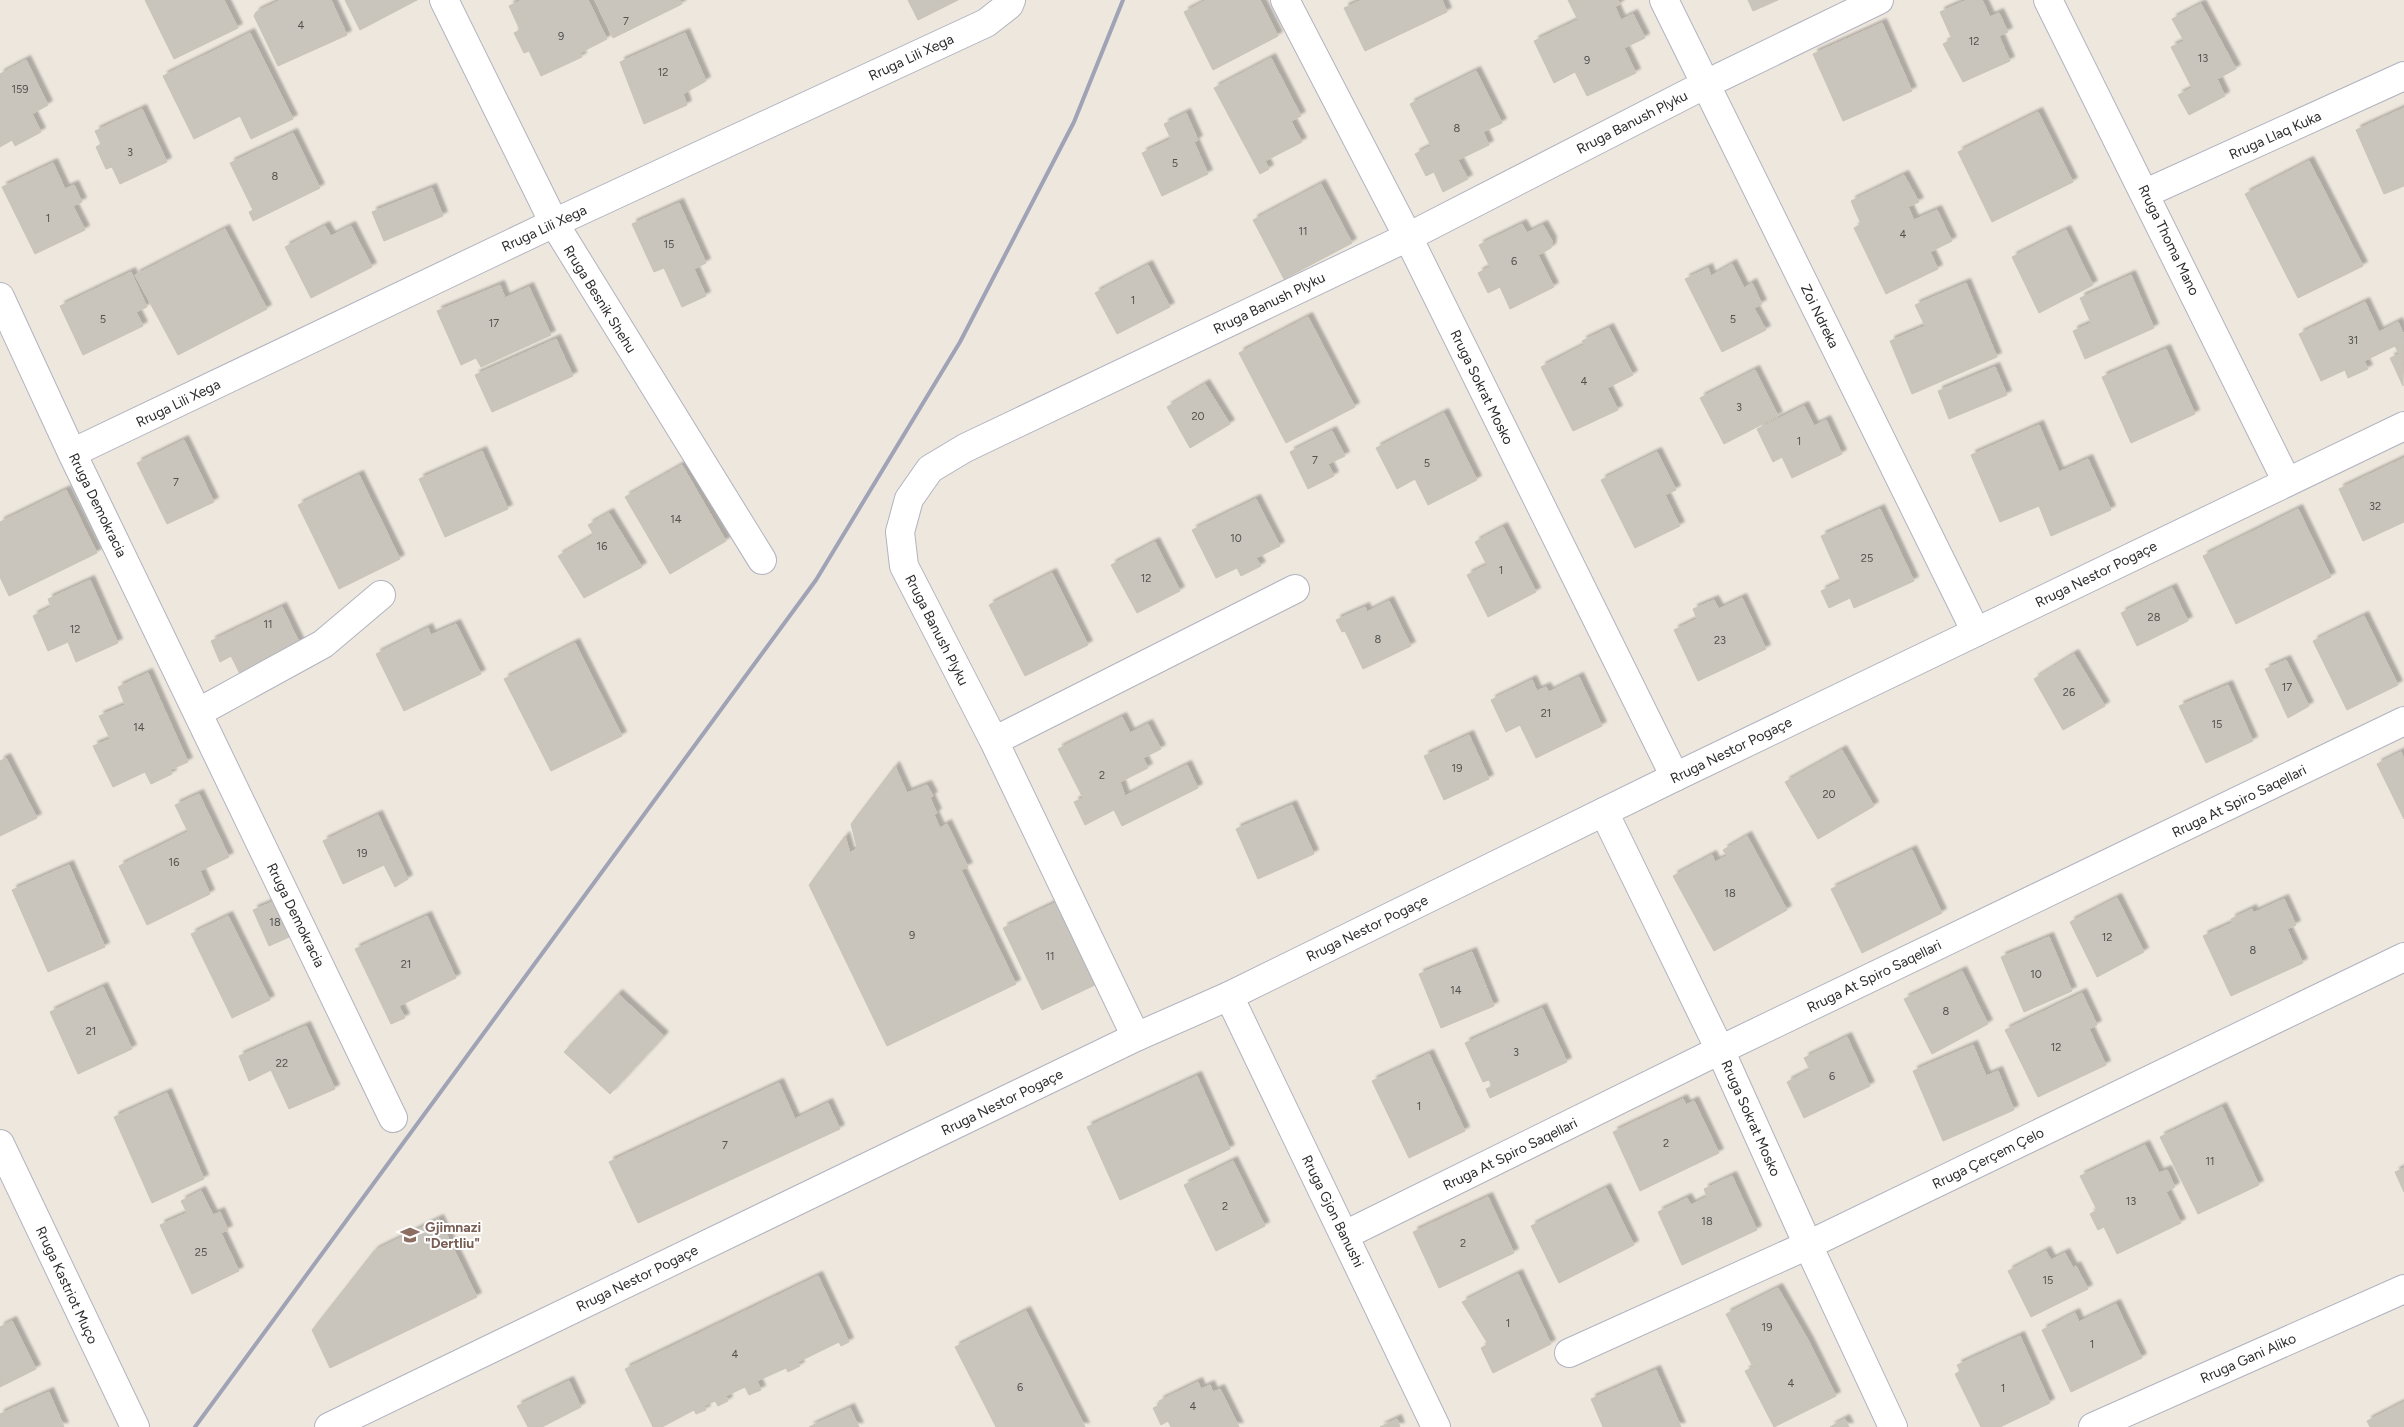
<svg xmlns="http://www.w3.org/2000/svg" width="2404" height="1427" font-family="Figtree,sans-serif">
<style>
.building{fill:#c9c5bc;stroke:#c9c4b7;filter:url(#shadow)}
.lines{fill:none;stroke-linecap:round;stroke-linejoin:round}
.street-casing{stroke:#b1b3bf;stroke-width:30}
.secondary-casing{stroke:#b1b3bf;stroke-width:30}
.street{stroke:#fff;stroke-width:28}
.secondary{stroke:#fff;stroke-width:28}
.rail{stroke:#a0a2b6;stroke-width:4}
.labels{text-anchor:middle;stroke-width:4;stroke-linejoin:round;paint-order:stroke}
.number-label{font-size:11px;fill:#52524f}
.street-label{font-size:14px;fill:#2b2b2b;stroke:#fff}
.education-label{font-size:14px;font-weight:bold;fill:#785e54;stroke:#fff;text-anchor:start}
</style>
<defs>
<filter id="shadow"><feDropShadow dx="4.5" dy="-4.5" stdDeviation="1" flood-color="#0004"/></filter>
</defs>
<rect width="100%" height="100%" fill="#ede7de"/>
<!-- building -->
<path class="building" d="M 145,0 L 224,0 L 238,28 L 174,59 Z
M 281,0 L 331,0 L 347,35 L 278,66 L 254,16 L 256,12 Z
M 345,0 L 417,0 L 360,30 Z
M 522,0 L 588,0 L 607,39 L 580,53 L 582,57 L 541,76 L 529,51 L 524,53 L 514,33 L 520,30 L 509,6 Z
M 595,0 L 680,0 L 682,4 L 613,38 Z
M 908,0 L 958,0 L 918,20 Z
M 1207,0 L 1260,0 L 1278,36 L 1213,70 L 1184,12 Z
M 1362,0 L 1442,0 L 1447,12 L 1365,51 L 1344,8 Z
M 1568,0 L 1618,0 L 1620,4 L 1615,7 L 1621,20 L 1633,14 L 1645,38 L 1624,48 L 1636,73 L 1587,96 L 1575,72 L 1554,83 L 1534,41 L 1578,20 Z
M 1748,0 L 1778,0 L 1753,11 Z
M 1967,0 L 1982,0 L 1990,17 L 1999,13 L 2008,32 L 1999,36 L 2010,61 L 1963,82 L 1943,44 L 1952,39 L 1940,12 Z
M 2201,4 L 2236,69 L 2217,79 L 2225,96 L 2189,115 L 2178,95 L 2192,88 L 2171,47 L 2184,41 L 2172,19 Z
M 1882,23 L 1912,91 L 1843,121 L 1813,54 Z
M 250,33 L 293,119 L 251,139 L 240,116 L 194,139 L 163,76 Z
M 685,33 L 706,81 L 683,94 L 687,105 L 644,124 L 620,62 Z
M 1271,58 L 1301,116 L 1291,121 L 1302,142 L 1265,161 L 1269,169 L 1260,174 L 1214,88 Z
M 26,60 L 48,105 L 32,114 L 41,132 L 15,146 L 12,140 L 0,147 L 0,74 Z
M 1476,71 L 1502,123 L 1483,132 L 1489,145 L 1458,160 L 1468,179 L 1443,192 L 1434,172 L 1426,176 L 1415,154 L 1431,146 L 1410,104 Z
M 2404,108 L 2404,186 L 2384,194 L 2356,130 Z
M 142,109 L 167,162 L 120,184 L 112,167 L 106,169 L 96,147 L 101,144 L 95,131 Z
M 2038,112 L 2073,182 L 1992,222 L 1958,152 Z
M 1186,113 L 1198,140 L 1194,142 L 1208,174 L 1162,196 L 1142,153 L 1171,139 L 1164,124 Z
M 293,133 L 320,188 L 253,221 L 249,212 L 253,210 L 230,163 Z
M 2309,161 L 2363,266 L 2298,298 L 2245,194 Z
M 53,163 L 65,189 L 74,185 L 82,202 L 73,206 L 85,230 L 35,254 L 2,187 Z
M 1904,175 L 1919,202 L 1908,207 L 1914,220 L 1937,210 L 1952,241 L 1930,252 L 1938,269 L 1886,294 L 1854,228 L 1861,224 L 1851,201 Z
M 1321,184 L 1352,243 L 1284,279 L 1253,220 Z
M 432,188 L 443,216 L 384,241 L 372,212 Z
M 679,203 L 706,263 L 694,269 L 706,296 L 682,307 L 664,268 L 654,272 L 632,224 Z
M 1522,224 L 1527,233 L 1543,225 L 1552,241 L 1551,248 L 1538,255 L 1554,287 L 1510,309 L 1500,287 L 1488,293 L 1478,273 L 1490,267 L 1479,245 Z
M 325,226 L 331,236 L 351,226 L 372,267 L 311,298 L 285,247 Z
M 225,229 L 267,309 L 178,355 L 135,275 Z
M 2066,230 L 2093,285 L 2039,313 L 2012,257 Z
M 1732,264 L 1744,288 L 1752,283 L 1762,304 L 1754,308 L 1766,330 L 1722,352 L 1685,279 L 1708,268 L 1711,276 Z
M 1148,265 L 1170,307 L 1117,334 L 1095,293 Z
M 131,272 L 147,307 L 136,312 L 143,326 L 83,355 L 60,306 Z
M 2131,275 L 2154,328 L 2085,359 L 2073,331 L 2091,323 L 2080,298 Z
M 1966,283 L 1997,357 L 1912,394 L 1890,341 L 1925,326 L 1915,305 Z
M 500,285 L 505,298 L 529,287 L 551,335 L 481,367 L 476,358 L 461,365 L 437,311 Z
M 2365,302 L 2379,332 L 2398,322 L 2404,335 L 2403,386 L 2390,358 L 2399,354 L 2395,346 L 2364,361 L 2368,369 L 2348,378 L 2345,370 L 2321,381 L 2299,334 Z
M 1308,317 L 1355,407 L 1286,443 L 1239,353 Z
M 1609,328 L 1633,375 L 1607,388 L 1618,410 L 1573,431 L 1541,367 L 1584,345 L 1582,341 Z
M 556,339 L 573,376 L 492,412 L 475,375 Z
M 2166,349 L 2195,414 L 2131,443 L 2102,377 Z
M 1995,367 L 2007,395 L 1949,419 L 1938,391 Z
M 1755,370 L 1778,416 L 1724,444 L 1700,398 Z
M 1205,384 L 1230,424 L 1190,448 L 1167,407 Z
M 1804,406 L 1814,426 L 1826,420 L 1842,454 L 1792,478 L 1782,457 L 1773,462 L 1757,429 Z
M 1444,413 L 1477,480 L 1428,505 L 1415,479 L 1397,489 L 1376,448 Z
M 2039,425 L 2059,472 L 2088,459 L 2111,510 L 2051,536 L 2039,506 L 2000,522 L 1971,455 Z
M 1332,431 L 1345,456 L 1328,464 L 1334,476 L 1308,489 L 1290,452 Z
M 184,440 L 214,502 L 167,524 L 137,463 Z
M 482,451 L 508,509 L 445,537 L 419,479 Z
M 1657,452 L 1676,490 L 1665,495 L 1680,526 L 1635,548 L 1601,480 Z
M 2404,458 L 2404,522 L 2363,541 L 2339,489 Z
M 682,465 L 726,541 L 670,574 L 625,497 Z
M 359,475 L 400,559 L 339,589 L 298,505 Z
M 66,490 L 97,553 L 9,596 L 0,577 L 0,522 Z
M 1256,499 L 1280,546 L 1256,558 L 1261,566 L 1241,576 L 1237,568 L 1216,578 L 1192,530 Z
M 1880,509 L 1914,581 L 1854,608 L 1850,598 L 1829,608 L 1821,591 L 1841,581 L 1821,536 Z
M 2298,509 L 2331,577 L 2236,624 L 2203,556 Z
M 609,513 L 642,567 L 584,598 L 558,556 L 594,535 L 588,525 Z
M 1503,527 L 1536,592 L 1488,617 L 1467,575 L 1487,565 L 1475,542 Z
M 1155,542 L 1180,591 L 1137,613 L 1111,565 Z
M 1052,573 L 1088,645 L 1025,676 L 989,605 Z
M 90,580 L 118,643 L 76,662 L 68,642 L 48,651 L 33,616 L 51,607 L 48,599 Z
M 2172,588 L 2188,621 L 2137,646 L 2121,613 Z
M 1742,598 L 1766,649 L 1698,681 L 1674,630 L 1697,619 L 1693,609 L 1714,600 L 1719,609 Z
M 1389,601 L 1411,646 L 1363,669 L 1345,631 L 1342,632 L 1336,620 L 1365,607 L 1367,612 Z
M 282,607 L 300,644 L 240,674 L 231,656 L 220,662 L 211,641 Z
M 2364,616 L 2398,685 L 2347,710 L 2313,641 Z
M 456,624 L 481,674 L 404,711 L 376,654 L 428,628 L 431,635 Z
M 575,643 L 622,736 L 551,771 L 504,679 Z
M 2074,654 L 2105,706 L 2063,730 L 2034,679 Z
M 2286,660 L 2309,706 L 2288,718 L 2265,669 Z
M 148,673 L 188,762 L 170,770 L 172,774 L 151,784 L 145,772 L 113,787 L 93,746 L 110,739 L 99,716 L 125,705 L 118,687 Z
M 1579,677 L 1602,726 L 1536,758 L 1520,725 L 1506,732 L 1491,700 L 1532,680 L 1537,691 L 1546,687 L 1549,692 Z
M 2228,685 L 2253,741 L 2206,763 L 2179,706 Z
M 1122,717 L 1130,733 L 1148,724 L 1161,749 L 1143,758 L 1148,768 L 1120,782 L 1125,796 L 1187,765 L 1198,788 L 1122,826 L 1114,810 L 1085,825 L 1074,802 L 1083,798 L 1058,749 Z
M 1469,735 L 1489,779 L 1444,800 L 1424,756 Z
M 1842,750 L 1874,806 L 1818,839 L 1785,782 Z
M 2401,752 L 2404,759 L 2404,819 L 2377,764 Z
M 6,758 L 37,818 L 0,836 L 0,761 Z
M 895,766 L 907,793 L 927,785 L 933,796 L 930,798 L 937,813 L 934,815 L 940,828 L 947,824 L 968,867 L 961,870 L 1016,984 L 887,1046 L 809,885 L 845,836 L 850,853 L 857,848 L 851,824 Z
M 199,794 L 229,857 L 200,871 L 210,894 L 147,925 L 119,866 L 188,832 L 175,805 Z
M 1292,805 L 1314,854 L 1258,879 L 1236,829 Z
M 378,815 L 408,879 L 395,887 L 384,865 L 343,884 L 323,841 Z
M 1747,836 L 1787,910 L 1714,951 L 1673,876 L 1712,855 L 1715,862 L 1727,856 L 1723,850 Z
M 1912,850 L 1942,913 L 1862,953 L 1831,889 Z
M 69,865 L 105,947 L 48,972 L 12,890 Z
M 2117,898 L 2144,952 L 2097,977 L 2070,922 Z
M 280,899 L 296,934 L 269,946 L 253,910 Z
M 2284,899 L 2296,925 L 2287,929 L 2303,963 L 2231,996 L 2203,936 L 2232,923 L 2231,919 L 2252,909 L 2253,913 Z
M 1057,902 L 1097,984 L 1042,1010 L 1003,928 Z
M 228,916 L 270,1000 L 232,1018 L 191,934 Z
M 427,916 L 456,978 L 399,1006 L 405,1018 L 391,1024 L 355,949 Z
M 2049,937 L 2072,991 L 2024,1012 L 2001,957 Z
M 1472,952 L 1494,1006 L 1441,1028 L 1419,974 Z
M 1962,971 L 1988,1024 L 1932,1054 L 1904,999 Z
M 103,987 L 132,1049 L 78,1074 L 50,1012 Z
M 2082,993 L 2097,1025 L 2089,1029 L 2106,1065 L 2038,1097 L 2005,1030 Z
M 618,994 L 664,1036 L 610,1094 L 564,1052 Z
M 1542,1008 L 1567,1062 L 1490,1098 L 1486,1089 L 1492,1086 L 1489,1080 L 1483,1082 L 1465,1043 Z
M 306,1026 L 335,1089 L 289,1109 L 271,1070 L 249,1081 L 239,1056 Z
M 1847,1037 L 1870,1086 L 1804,1118 L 1787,1082 L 1810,1070 L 1804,1058 Z
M 1973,1045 L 1986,1076 L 1998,1071 L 2014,1110 L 1943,1141 L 1913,1071 Z
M 1429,1054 L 1465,1131 L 1409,1158 L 1372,1081 Z
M 1197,1076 L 1230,1149 L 1120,1200 L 1087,1127 Z
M 779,1083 L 795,1119 L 828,1103 L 840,1129 L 638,1223 L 609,1162 Z
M 167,1093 L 204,1179 L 152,1203 L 114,1117 Z
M 1683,1099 L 1686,1105 L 1694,1101 L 1719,1153 L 1640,1191 L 1613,1132 Z
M 2222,1107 L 2259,1185 L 2198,1214 L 2160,1137 Z
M 2145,1145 L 2159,1173 L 2167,1170 L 2175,1187 L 2166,1192 L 2181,1223 L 2117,1254 L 2104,1227 L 2098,1230 L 2090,1214 L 2097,1210 L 2080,1176 Z
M 1233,1161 L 1265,1226 L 1216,1251 L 1184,1185 Z
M 2404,1168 L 2404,1192 L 2395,1172 Z
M 1732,1176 L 1757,1230 L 1682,1265 L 1658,1212 L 1687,1198 L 1691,1205 L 1707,1197 L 1704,1189 Z
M 1606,1188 L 1634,1245 L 1559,1283 L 1531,1226 Z
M 201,1191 L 213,1215 L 220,1212 L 228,1230 L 221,1233 L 239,1271 L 192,1294 L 160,1225 L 187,1213 L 181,1201 Z
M 1488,1197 L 1514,1253 L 1439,1288 L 1413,1232 Z
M 439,1219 L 477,1297 L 330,1368 L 312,1330 L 374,1251 Z
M 2046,1251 L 2051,1260 L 2065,1253 L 2073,1268 L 2076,1266 L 2088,1289 L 2031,1317 L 2008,1271 Z
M 1518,1274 L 1551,1344 L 1493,1373 L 1481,1348 L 1488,1344 L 1462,1302 Z
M 818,1276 L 849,1342 L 841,1346 L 839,1342 L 798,1362 L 800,1366 L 788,1372 L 786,1368 L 757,1381 L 761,1390 L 749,1395 L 745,1387 L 726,1396 L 728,1401 L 718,1406 L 715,1401 L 704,1406 L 706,1410 L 696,1414 L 694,1410 L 662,1427 L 653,1427 L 625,1369 Z
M 1778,1288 L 1808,1340 L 1753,1367 L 1726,1314 Z
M 2116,1304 L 2142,1358 L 2071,1392 L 2042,1330 L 2075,1313 L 2079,1322 Z
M 1026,1311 L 1085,1427 L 996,1427 L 955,1347 Z
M 12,1321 L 36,1369 L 0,1387 L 0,1327 Z
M 2020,1336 L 2050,1403 L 2000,1427 L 1981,1427 L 1955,1374 L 1960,1371 L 1957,1365 Z
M 1808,1340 L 1836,1396 L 1774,1427 L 1745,1371 Z
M 1656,1370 L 1681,1427 L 1603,1427 L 1591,1399 Z
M 569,1381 L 581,1407 L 542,1427 L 528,1427 L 517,1406 Z
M 1198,1382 L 1201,1389 L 1210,1385 L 1213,1392 L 1220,1389 L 1239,1427 L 1171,1427 L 1168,1421 L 1161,1425 L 1153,1408 L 1160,1405 L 1159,1401 Z
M 49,1392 L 64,1427 L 0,1427 L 0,1414 Z
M 2404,1402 L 2404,1427 L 2370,1427 L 2367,1421 Z
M 850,1408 L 859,1427 L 809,1427 Z
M 1397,1419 L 1400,1427 L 1380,1427 Z
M 1845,1419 L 1849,1427 L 1830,1427 Z"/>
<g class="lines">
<!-- street casing -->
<g class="street-casing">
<path id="street" d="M 444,0 L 554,223 L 762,560
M 1285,0 L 1408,237 L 1675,777
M 1664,0 L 1976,632
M 2048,0 L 2287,482
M 2146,193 L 2404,76
M 0,297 L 72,453 L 393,1118
M 72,453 L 554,223 L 986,23 L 1009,5 L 1011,0
M 199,712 L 323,644 L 381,595
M 994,741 L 1295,589
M 1604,812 L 1720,1050 L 1808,1245 L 1893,1427
M 1229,996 L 1436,1427
M 1136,1037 L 994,741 L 904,566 L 900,532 L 909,499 L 930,469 L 965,448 L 1408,237 L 1706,84 L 1879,0
M 1345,1235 L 1720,1050 L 2404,721
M 1569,1353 L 1808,1245 L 2404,957
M 2093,1427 L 2404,1289"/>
</g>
<!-- secondary casing -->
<g class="secondary-casing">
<path id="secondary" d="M 0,1144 L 135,1427
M 329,1427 L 1136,1037 L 1229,996 L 1675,777 L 2404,426"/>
</g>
<!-- street -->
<use href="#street" class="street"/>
<!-- secondary -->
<use href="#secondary" class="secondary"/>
<!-- rail -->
<path class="rail" d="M 195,1427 L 816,580 L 960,342 L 1074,122 L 1123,0"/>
</g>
<!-- icons -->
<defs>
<g id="school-bare" transform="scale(1.5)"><path d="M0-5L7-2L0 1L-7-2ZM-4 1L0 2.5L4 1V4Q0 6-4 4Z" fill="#8d6e63" stroke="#fff" stroke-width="2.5" paint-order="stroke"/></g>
</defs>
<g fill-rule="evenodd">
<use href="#school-bare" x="410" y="1235"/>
</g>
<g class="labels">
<!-- number labels -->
<g class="number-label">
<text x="626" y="25">7</text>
<text x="301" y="29">4</text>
<text x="561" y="40">9</text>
<text x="1974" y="45">12</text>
<text x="2203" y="62">13</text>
<text x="1587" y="64">9</text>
<text x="663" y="76">12</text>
<text x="20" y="93">159</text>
<text x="1457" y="132">8</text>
<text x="130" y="156">3</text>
<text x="1175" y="167">5</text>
<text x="275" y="180">8</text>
<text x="48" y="222">1</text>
<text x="1303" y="235">11</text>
<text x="1903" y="238">4</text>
<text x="669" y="248">15</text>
<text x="1514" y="265">6</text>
<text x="1133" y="304">1</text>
<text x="103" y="323">5</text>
<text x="1733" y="323">5</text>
<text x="494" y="327">17</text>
<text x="2353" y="344">31</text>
<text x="1584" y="385">4</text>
<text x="1739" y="411">3</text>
<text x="1198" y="420">20</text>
<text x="1799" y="445">1</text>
<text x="1315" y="464">7</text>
<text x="1427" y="467">5</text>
<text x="176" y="486">7</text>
<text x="2375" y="510">32</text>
<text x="676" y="523">14</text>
<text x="1236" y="542">10</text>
<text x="602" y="550">16</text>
<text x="1867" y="562">25</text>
<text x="1501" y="574">1</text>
<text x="1146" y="582">12</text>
<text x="2154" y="621">28</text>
<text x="268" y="628">11</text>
<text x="75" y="633">12</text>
<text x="1378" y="643">8</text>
<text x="1720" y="644">23</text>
<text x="2287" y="691">17</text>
<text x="2069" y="696">26</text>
<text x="1546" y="717">21</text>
<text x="2217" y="728">15</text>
<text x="139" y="731">14</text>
<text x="1457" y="772">19</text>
<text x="1102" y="779">2</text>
<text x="1829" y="798">20</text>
<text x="362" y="857">19</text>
<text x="174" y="866">16</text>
<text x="1730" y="897">18</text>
<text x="275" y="926">18</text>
<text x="912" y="939">9</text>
<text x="2107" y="941">12</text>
<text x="2253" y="954">8</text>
<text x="1050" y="960">11</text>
<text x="406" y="968">21</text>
<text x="2036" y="978">10</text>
<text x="1456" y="994">14</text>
<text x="1946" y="1015">8</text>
<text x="91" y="1035">21</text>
<text x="2056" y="1051">12</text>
<text x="1516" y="1056">3</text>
<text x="282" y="1067">22</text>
<text x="1832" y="1080">6</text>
<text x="1419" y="1110">1</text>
<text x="1666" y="1147">2</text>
<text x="725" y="1149">7</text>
<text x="2210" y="1165">11</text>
<text x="2131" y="1205">13</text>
<text x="1225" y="1210">2</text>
<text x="1707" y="1225">18</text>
<text x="1463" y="1247">2</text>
<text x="201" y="1256">25</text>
<text x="2048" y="1284">15</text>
<text x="1508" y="1327">1</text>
<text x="1767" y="1331">19</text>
<text x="2092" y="1348">1</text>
<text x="735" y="1358">4</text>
<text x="1791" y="1387">4</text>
<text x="1020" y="1391">6</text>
<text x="2003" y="1392">1</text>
<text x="1193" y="1410">4</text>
</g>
<!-- street labels -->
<g class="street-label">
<text transform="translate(911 57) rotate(-25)" y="5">Rruga Lili Xega</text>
<text transform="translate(1632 122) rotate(-27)" y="5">Rruga Banush Plyku</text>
<text transform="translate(2275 135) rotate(-24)" y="5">Rruga Llaq Kuka</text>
<text transform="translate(544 228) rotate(-25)" y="5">Rruga Lili Xega</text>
<text transform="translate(2169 240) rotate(64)" y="5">Rruga Thoma Mano</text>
<text transform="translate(600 299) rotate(58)" y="5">Rruga Besnik Shehu</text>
<text transform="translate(1269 303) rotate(-26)" y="5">Rruga Banush Plyku</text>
<text transform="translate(1820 316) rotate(64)" y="5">Zoi Ndreka</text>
<text transform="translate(1482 387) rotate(64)" y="5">Rruga Sokrat Mosko</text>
<text transform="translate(178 403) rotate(-26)" y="5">Rruga Lili Xega</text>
<text transform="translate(98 505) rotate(64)" y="5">Rruga Demokracia</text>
<text transform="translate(2096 574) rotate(-26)" y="5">Rruga Nestor Pogaçe</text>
<text transform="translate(937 630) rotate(63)" y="5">Rruga Banush Plyku</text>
<text transform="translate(1731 750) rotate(-26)" y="5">Rruga Nestor Pogaçe</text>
<text transform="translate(2239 801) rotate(-26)" y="5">Rruga At Spiro Saqellari</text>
<text transform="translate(296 915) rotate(64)" y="5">Rruga Demokracia</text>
<text transform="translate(1367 928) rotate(-26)" y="5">Rruga Nestor Pogaçe</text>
<text transform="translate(1874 976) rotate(-26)" y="5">Rruga At Spiro Saqellari</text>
<text transform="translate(1002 1102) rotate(-26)" y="5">Rruga Nestor Pogaçe</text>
<text transform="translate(1751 1118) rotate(66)" y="5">Rruga Sokrat Mosko</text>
<text transform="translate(1510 1154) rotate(-26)" y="5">Rruga At Spiro Saqellari</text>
<text transform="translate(1988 1158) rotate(-26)" y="5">Rruga Çerçem Çelo</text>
<text transform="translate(1333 1211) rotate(64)" y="5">Rruga Gjon Banushi</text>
<text transform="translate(637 1278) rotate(-26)" y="5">Rruga Nestor Pogaçe</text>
<text transform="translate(67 1285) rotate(65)" y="5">Rruga Kastriot Muço</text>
<text transform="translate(2248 1358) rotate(-24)" y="5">Rruga Gani Aliko</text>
</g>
<!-- education labels -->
<g class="education-label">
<text x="425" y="1232">Gjimnazi<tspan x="425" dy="16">"Dertliu"</tspan></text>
</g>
</g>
</svg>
